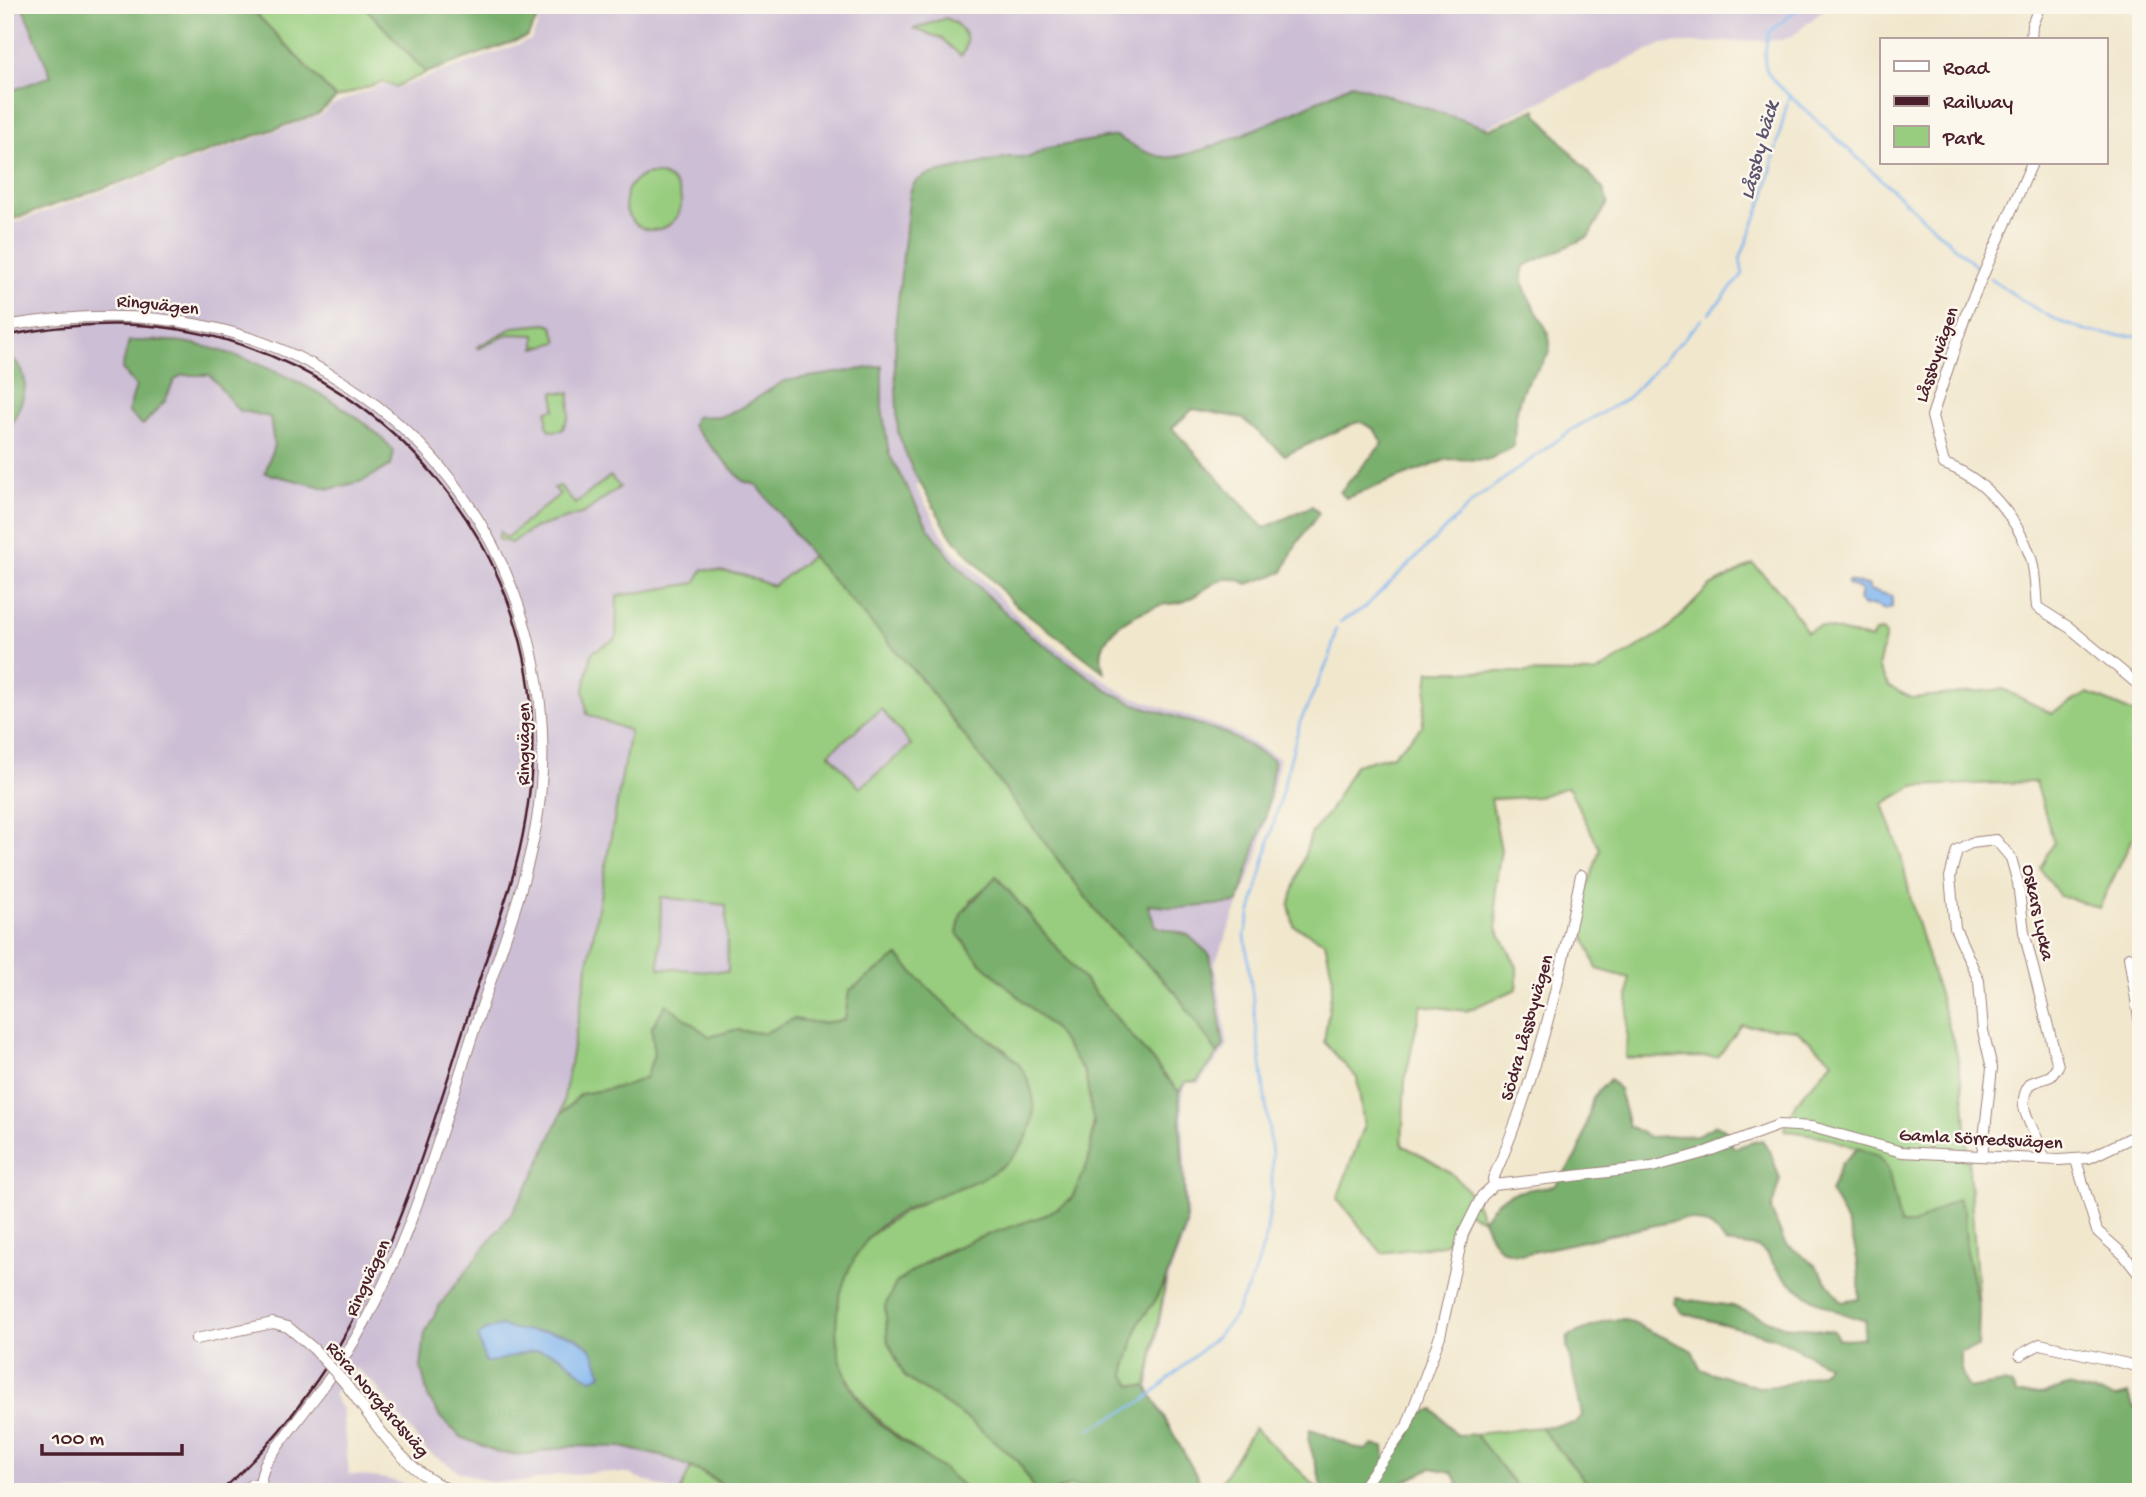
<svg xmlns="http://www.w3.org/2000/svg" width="2146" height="1497" font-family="'Gochi Hand',sans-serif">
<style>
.industrial{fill:#ccbed4}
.green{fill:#98cd7f;stroke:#717655;stroke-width:2;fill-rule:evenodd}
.forest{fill:#7ab06e;stroke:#62684c;stroke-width:2}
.water{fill:#81b6ef;stroke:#666a8d;stroke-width:2}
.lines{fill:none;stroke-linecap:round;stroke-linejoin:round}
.stream{stroke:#81b6ef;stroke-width:2.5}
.minor-casing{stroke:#9e837c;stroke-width:12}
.minor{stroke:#fff;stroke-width:10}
.rail{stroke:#4a1f2b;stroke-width:2.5}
.minor-bridge-casing{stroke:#9e837c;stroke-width:12;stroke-linecap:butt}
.minor-bridge{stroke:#fff;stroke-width:10}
.labels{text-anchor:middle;stroke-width:5;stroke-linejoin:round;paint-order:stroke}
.street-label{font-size:19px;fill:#4a1f2b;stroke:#fbf7ec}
.water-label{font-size:21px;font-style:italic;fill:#5d5470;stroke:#fbf7ec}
</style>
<rect width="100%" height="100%" fill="#fbf7ec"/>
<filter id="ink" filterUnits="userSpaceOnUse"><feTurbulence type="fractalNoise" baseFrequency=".0143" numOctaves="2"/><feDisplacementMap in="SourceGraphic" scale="14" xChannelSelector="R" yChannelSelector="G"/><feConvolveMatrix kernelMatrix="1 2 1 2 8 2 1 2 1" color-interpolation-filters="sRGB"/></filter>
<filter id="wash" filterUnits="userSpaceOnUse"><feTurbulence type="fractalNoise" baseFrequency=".00686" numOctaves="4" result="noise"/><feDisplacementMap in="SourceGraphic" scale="28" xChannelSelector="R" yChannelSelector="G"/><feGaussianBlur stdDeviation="1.57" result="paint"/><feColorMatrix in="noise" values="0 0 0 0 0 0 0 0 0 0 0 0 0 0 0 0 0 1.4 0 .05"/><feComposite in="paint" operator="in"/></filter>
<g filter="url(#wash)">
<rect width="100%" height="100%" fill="#f1e7cd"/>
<!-- industrial -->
<path class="industrial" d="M 5,5 L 22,5 L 51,77 L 5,93 Z
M 583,5 L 1830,5 L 1792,36 L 1782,40 L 1662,44 L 1489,126 L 1393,191 L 915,485 L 952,551 L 969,564 L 1022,621 L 1046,640 L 1125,694 L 1229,730 L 1280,758 L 1259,854 L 1215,963 L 1228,1046 L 1199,1083 L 1187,1083 L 1182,1094 L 1188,1227 L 1168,1279 L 1149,1387 L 1206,1492 L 674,1492 L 629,1474 L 602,1472 L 558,1475 L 527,1482 L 491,1482 L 460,1472 L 427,1451 L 374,1384 L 356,1368 L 333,1394 L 342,1410 L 349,1474 L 387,1479 L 431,1492 L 5,1492 L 5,226 L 321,115 L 332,105 L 381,85 L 396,88 L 411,83 L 531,40 L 542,16 Z"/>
<!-- green -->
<path class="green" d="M 248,5 L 363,5 L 426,73 L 395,87 L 382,82 L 336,98 Z
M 946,18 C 962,26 974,38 961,56 L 941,38 L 914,29 Z
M625 202a28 28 0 1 1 56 0a28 28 0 1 1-56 0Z
M 547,324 L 552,326 L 558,342 L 535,348 L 535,335 L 509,334 L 478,349 L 477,347 L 514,327 Z
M 554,392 L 570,393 L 569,416 L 562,430 L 551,431 L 547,426 L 547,411 L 555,409 Z
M 610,476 L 620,487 L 584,513 L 534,528 L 511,543 L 498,539 L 500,532 L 506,538 L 560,494 L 554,488 L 560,486 L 575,504 Z
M 812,556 L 923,681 L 1104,921 L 1175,992 L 1218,1054 L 1197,1081 L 1185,1082 L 1179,1092 L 997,877 L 972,899 L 957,933 C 992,979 1045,1011 1075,1055 C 1090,1078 1096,1109 1092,1136 C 1090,1156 1085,1186 1070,1200 C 1036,1231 965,1235 924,1263 C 909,1273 896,1293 885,1306 L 888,1342 L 905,1377 L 969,1420 L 1020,1462 L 1035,1492 C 1015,1492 990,1496 971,1492 C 964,1490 919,1452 908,1444 C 868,1415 837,1381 836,1329 C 833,1170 1029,1213 1034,1110 C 1035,1091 1022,1069 1009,1054 C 1000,1044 985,1037 975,1029 C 946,1008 921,983 898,956 L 849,991 L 845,1020 L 820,1023 L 793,1019 L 765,1033 L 734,1030 L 710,1037 L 666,1004 L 652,1027 L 654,1055 L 646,1077 L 625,1086 L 581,1094 L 561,1114 L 630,731 L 587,714 L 584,690 L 592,652 L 616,639 L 617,596 L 695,583 L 703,569 L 740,574 L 773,586 ZM 881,709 L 911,745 L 860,788 L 829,753 ZM 661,897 L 726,905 L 728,972 L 659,968 Z
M 1753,564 L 1783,595 L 1807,632 L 1819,626 L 1871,639 L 1875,632 L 1882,631 L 1886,635 L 1878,667 L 1889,687 L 1912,698 L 2003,689 L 2051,713 L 2088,693 L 2141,716 L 2141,837 L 2132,839 L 2099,908 L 2059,895 L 2040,868 L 2054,843 L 2036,782 L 1914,786 L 1883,804 L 1901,856 L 1914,912 L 1957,1054 L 1964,1100 L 1979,1307 L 1966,1251 L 1964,1211 L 1958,1198 L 1913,1225 L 1900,1224 L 1879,1156 L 1825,1137 L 1784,1130 L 1796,1103 L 1833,1061 L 1797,1030 L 1742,1025 L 1718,1057 L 1626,1058 L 1629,978 L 1597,969 L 1582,930 L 1585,895 L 1600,849 L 1568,787 L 1537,797 L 1491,799 L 1501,850 L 1495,888 L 1497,928 L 1517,967 L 1517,989 L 1466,1011 L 1421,1005 L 1405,1080 L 1402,1145 C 1440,1166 1469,1176 1483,1220 L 1467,1212 L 1456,1236 L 1442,1245 L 1382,1253 L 1337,1199 L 1364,1127 L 1357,1078 L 1324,1042 L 1333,979 L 1325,942 L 1294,926 L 1289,905 L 1311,834 L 1329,812 L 1355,765 L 1393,755 L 1422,727 L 1429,671 L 1595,673 L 1668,629 L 1709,587 Z
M 1166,1279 L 1147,1387 L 1131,1385 L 1124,1374 L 1139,1322 L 1153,1304 Z
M 1540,1427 L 1595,1492 L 1521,1492 L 1475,1434 Z
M 1254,1428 L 1322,1492 L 1215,1492 Z
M 691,1467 L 734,1492 L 680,1492 Z
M 1069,1485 L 1205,1491 L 1054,1492 Z"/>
<!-- forest -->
<path class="forest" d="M 22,5 L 248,5 L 336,98 L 318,114 L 5,222 L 5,93 L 51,76 Z
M 363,5 L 572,5 L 540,15 L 527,37 L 426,73 Z
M 1352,84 L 1490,129 L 1536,109 L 1538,115 L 1603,189 L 1608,203 L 1588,237 L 1524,266 C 1515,295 1551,320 1550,346 C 1549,362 1531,373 1524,387 C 1516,406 1514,425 1514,446 L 1488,460 L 1448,459 L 1346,498 L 1340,492 L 1383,443 L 1374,429 L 1359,421 L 1285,455 L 1242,418 L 1193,409 L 1172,428 L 1264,528 L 1312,506 L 1319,513 L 1296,545 L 1283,572 L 1248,584 C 1217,569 1211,590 1185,601 C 1176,605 1166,603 1158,606 C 1127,616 1091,636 1104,672 L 1012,602 L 949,533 L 912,469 L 898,433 L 895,364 L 896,319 L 910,192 L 915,182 L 927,175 L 1009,157 L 1030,157 L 1048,148 L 1116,136 C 1131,145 1147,155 1165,157 C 1195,161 1320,100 1352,84 Z
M 129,341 C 146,341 165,340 183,342 C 249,353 350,400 394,451 L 391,465 L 363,481 L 330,489 L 265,473 L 274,445 L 270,417 L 238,410 L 210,375 L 182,375 L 174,381 L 165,401 L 143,425 L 128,412 L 136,386 L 122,369 Z
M 11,357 C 40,382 17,410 5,439 L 5,360 Z
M 882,366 L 882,408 L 889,454 L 928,527 L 951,558 L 985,593 L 1025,631 L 1112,693 L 1135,704 L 1225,733 L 1274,760 L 1267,811 L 1238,903 L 1179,908 L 1148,905 L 1155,926 L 1188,935 L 1210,955 L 1224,1046 L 1218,1054 L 1175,992 L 1104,921 L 923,681 L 818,564 L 757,485 L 743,481 L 692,426 L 695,417 L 722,416 L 741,408 L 784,381 Z
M 996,876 L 1179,1092 L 1186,1226 L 1166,1279 L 1153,1304 L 1139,1322 L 1124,1374 L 1132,1385 L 1147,1387 L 1205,1491 L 1069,1485 L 1054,1492 L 1035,1492 L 1019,1462 L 969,1420 L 905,1377 L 888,1342 L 885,1306 L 896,1283 L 923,1264 L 972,1240 L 1043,1216 L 1071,1200 L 1089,1160 L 1094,1125 L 1085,1073 L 1054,1029 L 979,961 L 957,933 L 961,914 Z
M 898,956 C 920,981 944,1004 970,1025 C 991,1043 1016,1053 1027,1078 C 1034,1093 1036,1109 1031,1125 C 1016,1182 945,1187 900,1212 C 867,1230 847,1264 839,1300 C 833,1329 837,1362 851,1388 C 876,1436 933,1454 969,1492 L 734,1492 L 708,1475 L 669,1458 L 621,1447 L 570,1446 L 524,1455 L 499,1453 L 461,1437 L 440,1417 L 428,1397 L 421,1367 L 425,1333 L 439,1306 L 513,1211 L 534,1175 L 561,1114 L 581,1094 L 625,1086 L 646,1077 L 654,1055 L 652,1027 L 666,1004 L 710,1037 L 734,1030 L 765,1033 L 793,1019 L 820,1023 L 845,1020 L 849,991 Z
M 1610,1079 L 1619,1090 L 1629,1126 L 1649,1137 L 1697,1135 L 1716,1125 L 1725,1129 L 1733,1148 L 1762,1140 L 1770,1151 L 1780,1179 L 1771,1210 L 1784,1242 L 1815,1265 L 1842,1302 L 1859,1299 C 1861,1258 1853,1228 1830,1192 L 1841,1164 L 1858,1148 L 1879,1156 L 1888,1168 L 1900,1224 L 1913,1225 L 1958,1198 L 1964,1210 L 1966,1251 L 1979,1307 L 1978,1347 L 1961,1352 L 1961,1370 L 1968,1389 L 2003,1383 L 2012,1385 L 2016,1394 L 2045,1394 L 2067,1386 L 2115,1397 L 2129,1394 L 2133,1407 L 2141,1410 L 2141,1492 L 1595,1492 L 1540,1427 L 1577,1423 L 1582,1415 L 1567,1345 L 1568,1336 L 1606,1321 L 1624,1319 L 1692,1350 L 1700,1369 L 1758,1387 L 1779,1386 L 1822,1373 L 1827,1365 L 1779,1339 L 1682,1313 L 1674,1303 L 1676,1298 L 1733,1306 L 1783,1326 L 1834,1331 L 1838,1339 L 1863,1338 L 1866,1321 C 1835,1313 1798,1295 1777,1269 C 1771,1262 1768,1252 1759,1248 C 1750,1245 1736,1245 1726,1243 C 1714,1225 1704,1221 1683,1219 L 1524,1254 C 1495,1254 1495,1244 1483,1220 C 1500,1189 1523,1190 1555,1186 L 1579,1152 L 1593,1097 Z
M 1434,1410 L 1457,1435 L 1475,1434 L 1521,1492 L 1453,1492 L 1458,1482 L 1451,1472 L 1431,1468 L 1385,1492 L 1324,1492 L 1308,1439 L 1310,1429 C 1329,1434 1347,1448 1366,1450 L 1372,1445 L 1384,1447 L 1386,1466 L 1409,1436 L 1420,1413 Z"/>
<!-- water -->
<path class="water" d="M 1848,581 L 1868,585 L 1870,590 L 1892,596 L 1892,607 L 1885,610 L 1873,605 L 1864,606 L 1859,600 L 1861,590 L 1848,584 Z
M 501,1326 C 530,1337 567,1323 591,1349 C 596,1354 598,1366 602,1374 L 593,1379 C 576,1375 568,1354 545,1351 C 524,1348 505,1363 485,1362 L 478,1337 L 486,1330 Z"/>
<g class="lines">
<!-- stream -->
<path class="stream" d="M 1789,95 L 1980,270
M 1990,278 C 2040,313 2077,340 2141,335
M 1709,314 L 1743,274 L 1740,259 L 1765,195 L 1789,95 C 1762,71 1761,68 1769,32 L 1803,5
M 1340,622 L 1364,608 L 1475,500 L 1573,429 L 1628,398 L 1702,319
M 1090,1429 L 1145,1400 L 1216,1337 L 1234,1317 L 1256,1270 L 1266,1237 L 1272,1194 L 1272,1154 L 1245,935 L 1300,722 L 1330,657 L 1336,629"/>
</g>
</g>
<g filter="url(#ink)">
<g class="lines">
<!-- minor casing -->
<g class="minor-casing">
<path id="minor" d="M 2031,40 L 2032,25 L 2040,5
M 2032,163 L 1966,314 L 1932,416 L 1944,464 C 1984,477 2018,519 2031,558 C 2036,574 2035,591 2037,607 L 2070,628 L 2141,687
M 5,326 C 141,303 266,320 377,406 C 504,505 563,668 536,826 C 524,892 498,957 477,1021 C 442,1128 413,1238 357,1336 C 331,1382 295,1420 265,1464 L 261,1478 L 262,1492
M 2129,957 L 2141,1030
M 1982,1156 L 1992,1068 L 1983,1031 L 1979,981 L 1955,928 L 1950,877 L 1957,850 L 1971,843 L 1996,840 L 2011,858 L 2018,883 L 2024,932 L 2058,1066 L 2051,1076 L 2031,1083 C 2010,1108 2041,1133 2044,1159
M 2076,1160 L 2097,1231 L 2124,1255 L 2141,1277
M 1494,1185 L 1493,1179 C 1536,1082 1560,978 1581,875
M 196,1339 L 273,1323 L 288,1327 L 314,1349
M 2020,1355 L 2040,1344 L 2141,1367
M 344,1382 C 375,1422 405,1475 456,1492
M 242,1492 L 251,1485 L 261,1483
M 1359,1492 L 1407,1426 L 1440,1336 L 1463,1234 L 1482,1196 L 1494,1185 L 1652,1167 L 1703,1153 L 1779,1125 L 1812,1127 L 1902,1152 L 2059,1160 L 2089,1158 L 2141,1133"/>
</g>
<!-- minor -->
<use href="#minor" class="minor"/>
<!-- rail -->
<path class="rail" d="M 5,336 C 77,321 155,319 226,340 C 389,387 516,533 531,703 C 536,766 528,826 510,886 C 489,950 468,1014 448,1078 C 397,1235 348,1378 220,1492"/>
<!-- minor-bridge casing -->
<g class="minor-bridge-casing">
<path id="minor-bridge" d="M 314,1349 L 344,1382"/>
</g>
<!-- minor-bridge -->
<use href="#minor-bridge" class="minor-bridge"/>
</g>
</g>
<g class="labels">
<!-- street labels -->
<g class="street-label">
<text transform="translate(158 303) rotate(6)" y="7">Ringvägen</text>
<text transform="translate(1935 354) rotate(-71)" y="7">Låssbyvägen</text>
<text transform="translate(522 744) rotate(-90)" y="7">Ringvägen</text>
<text transform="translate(2040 912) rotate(78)" y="7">Oskars Lycka</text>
<text transform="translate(1525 1027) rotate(-74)" y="7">Södra Låssbyvägen</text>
<text transform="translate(1981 1137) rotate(3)" y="7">Gamla Sörredsvägen</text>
<text transform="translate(366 1277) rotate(-65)" y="7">Ringvägen</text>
<text transform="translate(379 1398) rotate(49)" y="7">Röra Norgårdsväg</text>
</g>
<!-- water labels -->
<g class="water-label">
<text transform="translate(1758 150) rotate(-75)" y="7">Låssby bäck</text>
</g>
</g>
<!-- margin -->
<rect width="2146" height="1497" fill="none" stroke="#fbf7ec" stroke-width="28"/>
<!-- legend -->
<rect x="1880" y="38" width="228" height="126" fill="#fbf7ec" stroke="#b4a19f" stroke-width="2"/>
<rect x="1894" y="61" width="35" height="10" fill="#ffffff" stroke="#b4a19f" stroke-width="2"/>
<text x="1943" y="74" font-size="21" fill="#4a1f2b">Road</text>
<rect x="1894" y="96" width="35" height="10" fill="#4a1f2b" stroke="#b4a19f" stroke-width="2"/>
<text x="1943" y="108" font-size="21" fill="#4a1f2b">Railway</text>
<rect x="1894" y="126" width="35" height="21" fill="#98cd7f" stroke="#b4a19f" stroke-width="2"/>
<text x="1943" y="144" font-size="21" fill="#4a1f2b">Park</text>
<!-- scale -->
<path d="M42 1444v10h140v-10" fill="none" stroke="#4a1f2b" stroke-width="3.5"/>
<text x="52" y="1444" font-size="21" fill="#4a1f2b" stroke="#fbf7ec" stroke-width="5" paint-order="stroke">100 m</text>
</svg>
